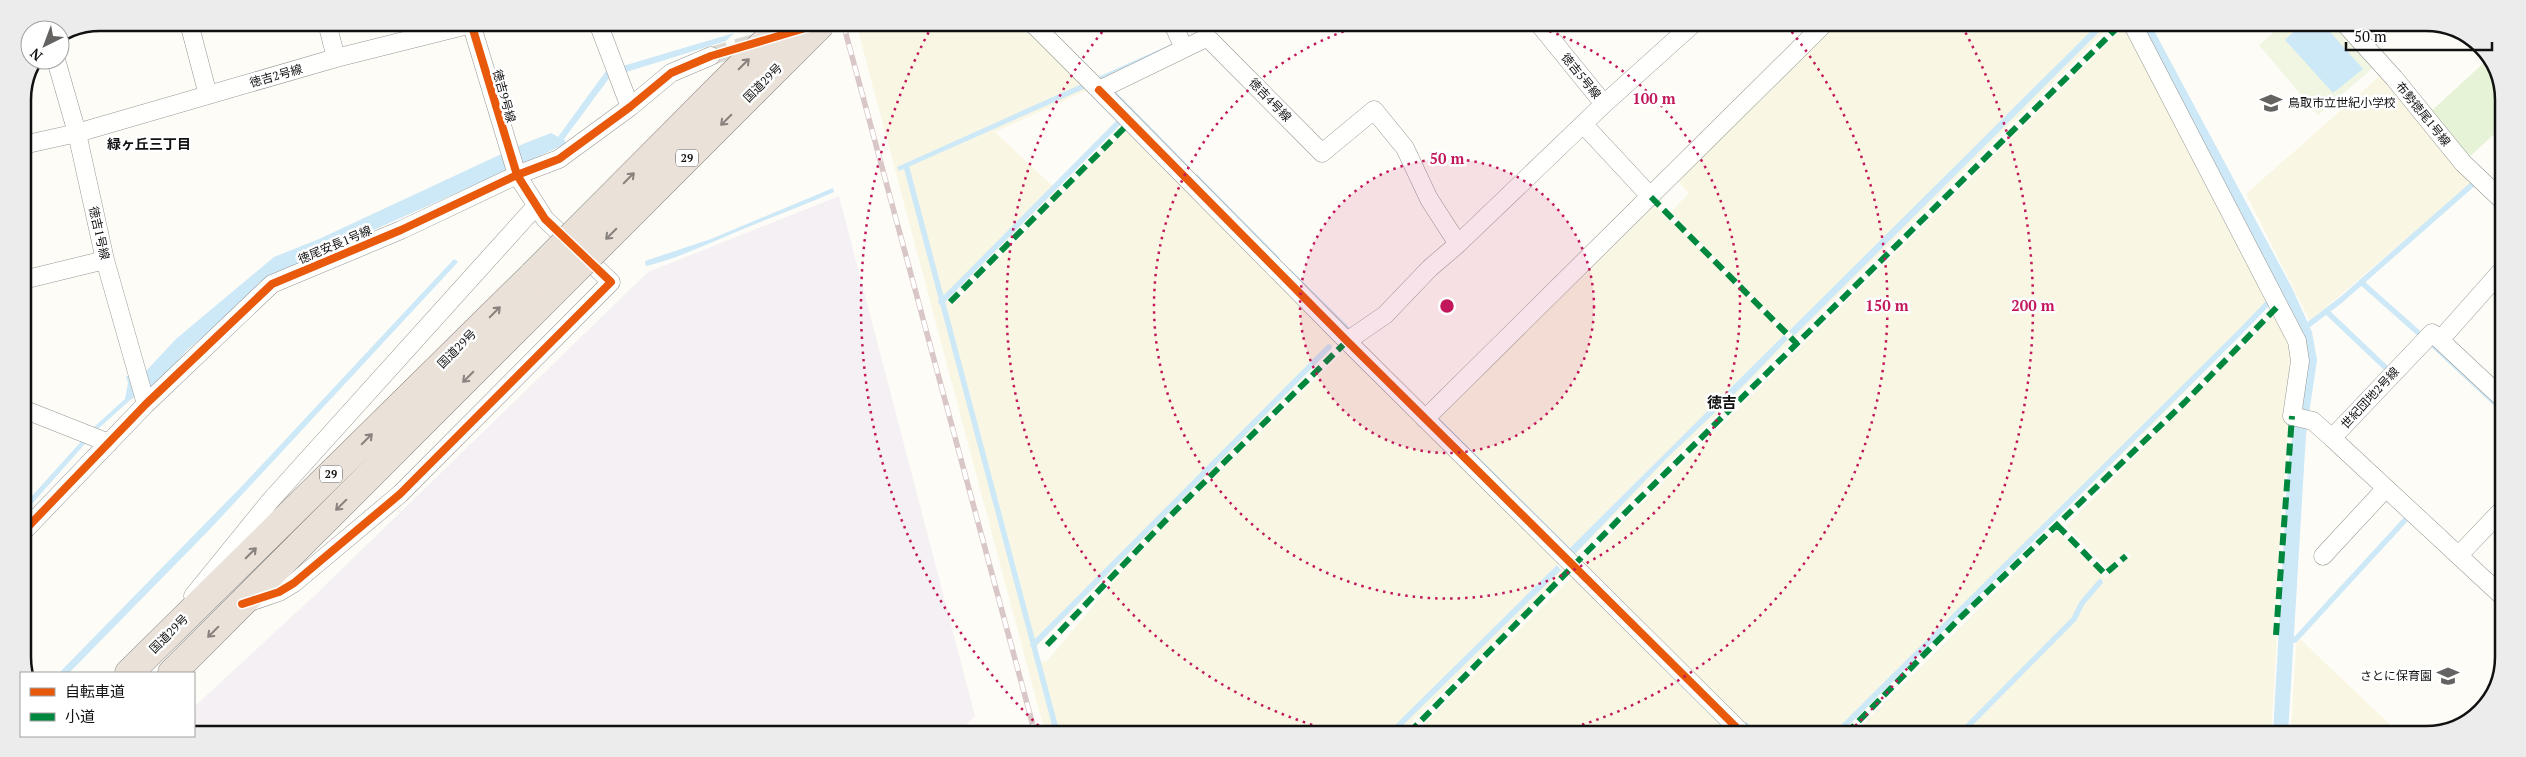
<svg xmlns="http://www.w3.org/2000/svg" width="2526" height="757" font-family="'PT Serif','Noto Sans JP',serif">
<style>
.industrial{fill:#f5f0f3}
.farmland{fill:#f9f7e4}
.green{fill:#e7f3d7}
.pitch{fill:#f0f6e1}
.water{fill:#cde8f7}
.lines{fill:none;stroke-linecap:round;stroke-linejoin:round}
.stream{stroke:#cde8f7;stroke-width:5.5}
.street-tunnel{stroke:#dad9d4;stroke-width:18;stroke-dasharray:18 9;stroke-linecap:butt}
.street-casing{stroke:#979795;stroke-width:19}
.highway-casing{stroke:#858482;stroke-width:29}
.street{stroke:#fffffe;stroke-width:18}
.highway{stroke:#eae1d8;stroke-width:28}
.rail-casing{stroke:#d9c6c7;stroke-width:5.5}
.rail{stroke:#fff;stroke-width:4;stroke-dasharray:11;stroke-linecap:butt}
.highway-bridge-casing{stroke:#858482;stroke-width:29;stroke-linecap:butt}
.highway-bridge{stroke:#eae1d8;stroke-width:28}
.quiet{stroke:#00873e;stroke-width:6;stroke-dasharray:12 6;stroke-linecap:butt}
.cycleway-casing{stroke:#fff;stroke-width:11}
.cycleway{stroke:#e8590c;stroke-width:8}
.oneway{stroke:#88837e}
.ring{fill:none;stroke:#c2185b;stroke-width:2.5;stroke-dasharray:2.5 5}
.labels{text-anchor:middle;stroke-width:5;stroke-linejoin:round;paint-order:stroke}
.shield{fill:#fff;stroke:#585858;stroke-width:1}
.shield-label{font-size:11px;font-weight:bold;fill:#111}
.street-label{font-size:12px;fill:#111;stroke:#fff}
.poi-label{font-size:12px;fill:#111;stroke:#fff;text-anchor:start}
.neighbourhood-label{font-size:14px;font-weight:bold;fill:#111;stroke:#fff}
.quarter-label{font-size:15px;font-weight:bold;fill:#111;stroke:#fff}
.rim{fill:none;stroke:#111;stroke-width:2.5}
.centre{fill:#c2185b;stroke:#fff;stroke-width:2.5}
.ring-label{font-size:15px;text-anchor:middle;font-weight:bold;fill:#c2185b;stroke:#fff;stroke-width:5;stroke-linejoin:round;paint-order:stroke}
</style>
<rect width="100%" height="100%" fill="#fdfcf7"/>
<!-- industrial -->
<path class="industrial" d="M 839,196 L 975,716 L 958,733 L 194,732 L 194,707 L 314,596 L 648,272 Z"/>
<!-- farmland -->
<path class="farmland" d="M 861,23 L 1024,24 L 1090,89 L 995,132 L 1057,190 L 947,300 L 952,306 L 1128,128 L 1339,340 L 1263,420 L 1035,648 L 1038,662 L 1047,661 L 1118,576 L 1170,521 L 1347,348 L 1560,561 L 1556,564 L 1563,572 L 1561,576 L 1400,733 L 1045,733 L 857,27 Z
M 1829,25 L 2111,25 L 1795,338 L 1671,212 L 1689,193 L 1675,178 Z
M 2131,26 L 2272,302 L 2163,415 L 1975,598 L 1841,734 L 1749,734 L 1580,565 L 2124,27 Z
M 2384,72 L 2474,181 L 2310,321 L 2246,194 Z
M 1652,202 L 1791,341 L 1572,558 L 1432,418 Z
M 2277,313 L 2293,337 L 2292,404 L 2288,427 L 2273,636 L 2277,637 L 2271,734 L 1853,734 L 2057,531 L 2105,578 L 2131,556 L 2127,551 L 2107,568 L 2066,526 Z
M 1571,578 L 1575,579 L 1730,734 L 1415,733 Z
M 2300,639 L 2400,734 L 2291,734 L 2296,643 Z"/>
<!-- green -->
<path class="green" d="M 2488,59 L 2503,95 L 2503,126 L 2467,159 L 2427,115 Z"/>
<!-- pitch -->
<path class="pitch" d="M 2282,25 L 2337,25 L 2374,67 L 2318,115 L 2259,45 Z"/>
<!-- water -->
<path class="water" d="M 1216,24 L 1227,24 L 1099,82 L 1096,78 Z
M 2097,25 L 2106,25 L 1794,336 L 1789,331 Z
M 2139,25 L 2151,25 L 2292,288 L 2312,332 L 2317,360 L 2306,434 L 2288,734 L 2273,734 L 2288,466 L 2302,368 Z
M 2301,25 L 2324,25 L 2363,69 L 2333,93 L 2285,40 Z
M 734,33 L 726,41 L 610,77 L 564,139 L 566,144 L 282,271 L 187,350 L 165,376 L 129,401 L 99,428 L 23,514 L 23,506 L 95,426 L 125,399 L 128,383 L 126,376 L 130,376 L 133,385 L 176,339 L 274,257 L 319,239 L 523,144 L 551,133 L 558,137 L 606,71 Z
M 1084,83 L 1086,88 L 899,171 L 897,167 Z
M 1112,88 L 1189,166 L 1184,167 L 1109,91 Z
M 1197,174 L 1280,258 L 1277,262 L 1194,177 Z
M 833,188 L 834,192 C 807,204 780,214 753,225 C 717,239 684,257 646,266 L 645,261 L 711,239 Z
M 454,259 L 458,262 L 211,528 L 69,673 L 59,673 L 243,485 Z
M 1290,269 L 1353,331 L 1350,334 L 1288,272 Z
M 1784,335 L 1788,339 L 1747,382 L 1666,459 L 1572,557 L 1434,419 L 1437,416 L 1570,548 Z
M 2435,344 L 2502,407 L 2502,413 L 2430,346 Z
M 1557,565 L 1561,570 L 1395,733 L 1387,733 Z"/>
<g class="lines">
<!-- stream -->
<path class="stream" d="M 907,169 L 1057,733
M 2361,282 L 2422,336
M 941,302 L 1118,123
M 2326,311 L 2387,369
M 2303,329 L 2341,300 L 2474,183
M 2295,640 L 2406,519
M 1033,645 L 1329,347
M 1746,725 L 1754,734
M 1836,734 L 2242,330 L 2269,302 L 2267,297
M 1960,734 L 2074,619 L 2082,603 L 2100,582"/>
<!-- street-tunnel -->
<path class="street-tunnel" d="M 711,56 L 764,40"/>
<!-- street casing -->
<g class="street-casing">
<path id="street" d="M 189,23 L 208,95
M 327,23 L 336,58
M 598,23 L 630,107
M 1033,24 L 1099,90 L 1204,39 L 1210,40 L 1322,153 L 1374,110 L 1405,148 L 1429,199 L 1458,244
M 1173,24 L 1184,48
M 1539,24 L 1604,104
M 2133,25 L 2297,341 L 2300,361 L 2292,416 L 2313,421 L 2332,438
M 2346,25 L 2394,78 L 2463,163 L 2503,201
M 56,60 L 77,133 L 105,260 L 146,404
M 1099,90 L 1347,341 L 1743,734
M 1584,125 L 1651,197
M 23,145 L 77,133 L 336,58 L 476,23
M 23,280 L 105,260
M 2440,340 L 2502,398
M 1347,341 L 1385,315 L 1430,268 L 1458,244 L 1604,104 L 1693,24
M 23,409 L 109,443
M 1425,419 L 1823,25
M 23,532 L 146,404 L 272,284 L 401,230 L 517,175 L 559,159 L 630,107 L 671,73 L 711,56
M 2459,555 L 2501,511
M 2323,556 L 2386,488
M 2501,595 L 2332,438 L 2432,333 L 2440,340 L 2503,269
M 193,596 L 270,501 L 536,206
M 247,603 L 279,592 L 294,583 L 400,494 L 611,282 L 545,219 L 517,175 L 471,23"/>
</g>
<!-- highway casing -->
<g class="highway-casing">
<path id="highway" d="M 129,673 L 533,275
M 172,673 L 552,293"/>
</g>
<!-- street -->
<use href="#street" class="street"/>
<!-- highway -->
<use href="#highway" class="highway"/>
<!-- rail casing -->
<g class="rail-casing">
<path id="rail" d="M 843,23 L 1035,733"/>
</g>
<!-- rail -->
<use href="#rail" class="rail"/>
<!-- highway-bridge casing -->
<g class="highway-bridge-casing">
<path id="highway-bridge" d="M 533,275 L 784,23
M 552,293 L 822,23"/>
</g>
<!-- highway-bridge -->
<use href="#highway-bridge" class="highway-bridge"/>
<!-- quiet -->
<path class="quiet" d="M 1651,197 L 1797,344
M 950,302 L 1130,122
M 2057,525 L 2105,574 L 2126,556
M 2276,635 L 2292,416
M 1047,645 L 1165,521 L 1347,341
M 1409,733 L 1629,509 L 2120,25
M 1846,734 L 1961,617 L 2185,402 L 2278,306"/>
<!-- cycleway casing -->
<g class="cycleway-casing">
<path id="cycleway" d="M 1099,90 L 1347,341 L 1743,734
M 23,532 L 146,404 L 272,284 L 401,230 L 517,175 L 559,159 L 630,107 L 671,73 L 711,56 L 822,23
M 242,604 L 279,592 L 294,583 L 400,494 L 611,282 L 545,219 L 517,175 L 471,23"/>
</g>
<!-- cycleway -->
<use href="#cycleway" class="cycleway"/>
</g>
<!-- one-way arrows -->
<defs><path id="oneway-shaft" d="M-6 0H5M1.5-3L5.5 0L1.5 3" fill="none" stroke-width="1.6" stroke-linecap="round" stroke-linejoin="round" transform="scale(1.25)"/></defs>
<g class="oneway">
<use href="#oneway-shaft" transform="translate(744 64) rotate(-45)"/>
<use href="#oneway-shaft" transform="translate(726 120) rotate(135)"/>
<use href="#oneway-shaft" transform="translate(629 178) rotate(-45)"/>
<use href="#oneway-shaft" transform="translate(611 234) rotate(135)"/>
<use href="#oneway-shaft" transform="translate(495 312) rotate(-45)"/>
<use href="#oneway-shaft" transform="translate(468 377) rotate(135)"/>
<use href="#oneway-shaft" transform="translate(367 439) rotate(-45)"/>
<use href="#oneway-shaft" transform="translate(341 505) rotate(135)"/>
<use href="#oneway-shaft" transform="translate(251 553) rotate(-45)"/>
<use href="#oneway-shaft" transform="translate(213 632) rotate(135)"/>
</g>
<!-- distance rings -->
<circle cx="1447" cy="306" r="147" fill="#c2185b" fill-opacity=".12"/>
<g class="ring">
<circle cx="1447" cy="306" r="147"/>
<path d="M1528 24A293 293 0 1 1 1366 24"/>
<path d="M1341 733A440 440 0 0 1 1107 26M1787 26A440 440 0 0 1 1553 733"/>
<path d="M1044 731A586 586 0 0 1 932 26M1962 26A586 586 0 0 1 1850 731"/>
</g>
<!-- icons -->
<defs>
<g id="school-bare" transform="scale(1.725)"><path d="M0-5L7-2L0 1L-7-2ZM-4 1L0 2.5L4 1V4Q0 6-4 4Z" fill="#646362" stroke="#fff" stroke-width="2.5" paint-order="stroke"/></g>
</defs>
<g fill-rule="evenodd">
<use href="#school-bare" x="2271" y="103"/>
<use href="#school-bare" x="2448" y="676"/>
</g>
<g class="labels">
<!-- shield labels -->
<g class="shield">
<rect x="676" y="149.5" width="22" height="17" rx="4"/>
<rect x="320" y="465.5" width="22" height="17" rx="4"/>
</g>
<g class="shield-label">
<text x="687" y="162">29</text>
<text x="331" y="478">29</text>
</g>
<!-- street labels -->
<g class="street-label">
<text transform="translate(276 76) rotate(-16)" y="4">徳吉2号線</text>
<text transform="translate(1581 76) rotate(51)" y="4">徳吉5号線</text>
<text transform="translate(763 83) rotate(-45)" y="4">国道29号</text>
<text transform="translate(504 96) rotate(74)" y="4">徳吉9号線</text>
<text transform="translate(1270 100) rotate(46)" y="4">徳吉4号線</text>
<text transform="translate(2423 114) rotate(51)" y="4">布勢徳尾1号線</text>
<text transform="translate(99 233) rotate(77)" y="4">徳吉1号線</text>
<text transform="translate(335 245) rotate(-23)" y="4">徳尾安長1号線</text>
<text transform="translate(457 349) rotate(-45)" y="4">国道29号</text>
<text transform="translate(2370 398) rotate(-47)" y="4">世紀団地2号線</text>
<text transform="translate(169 634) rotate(-45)" y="4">国道29号</text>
</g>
<!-- poi labels -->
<g class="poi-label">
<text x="2288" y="107">鳥取市立世紀小学校</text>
<text x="2432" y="680" text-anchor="end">さとに保育園</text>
</g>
<!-- neighbourhood labels -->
<g class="neighbourhood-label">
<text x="149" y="149">緑ヶ丘三丁目</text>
</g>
<!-- quarter labels -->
<g class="quarter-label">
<text x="1722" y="408">徳吉</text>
</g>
</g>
<!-- crop -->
<path d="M0 0H2526V757H0ZM100 31H2426A69 69 0 0 1 2495 100V657A69 69 0 0 1 2426 726H100A69 69 0 0 1 31 657V100A69 69 0 0 1 100 31Z" fill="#ececec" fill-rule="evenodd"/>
<path class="rim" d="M100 31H2426A69 69 0 0 1 2495 100V657A69 69 0 0 1 2426 726H100A69 69 0 0 1 31 657V100A69 69 0 0 1 100 31Z"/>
<circle cx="1447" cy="306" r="8" class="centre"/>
<g class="ring-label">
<text x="1654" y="104">100 m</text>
<text x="1447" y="164">50 m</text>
<text x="1887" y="311">150 m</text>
<text x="2033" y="311">200 m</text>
</g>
<!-- legend -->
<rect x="20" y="672" width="175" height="65" fill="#ffffff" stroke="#a0a0a0"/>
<rect x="30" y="688" width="25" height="8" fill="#e8590c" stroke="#a0a0a0"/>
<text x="65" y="697" font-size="15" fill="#111111">自転車道</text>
<rect x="30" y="713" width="25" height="8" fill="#00873e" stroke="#a0a0a0"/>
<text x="65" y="722" font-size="15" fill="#111111">小道</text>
<!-- north arrow -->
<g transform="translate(45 45) rotate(222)"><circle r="24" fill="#ffffff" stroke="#a0a0a0"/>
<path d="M0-4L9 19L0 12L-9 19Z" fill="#646362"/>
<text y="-8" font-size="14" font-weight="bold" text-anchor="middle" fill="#111111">N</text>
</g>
<!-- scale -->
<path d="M2346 42v8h146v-8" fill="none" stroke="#111111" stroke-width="2.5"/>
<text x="2354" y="42" font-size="15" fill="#111111" stroke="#ffffff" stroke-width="4" paint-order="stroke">50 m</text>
</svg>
